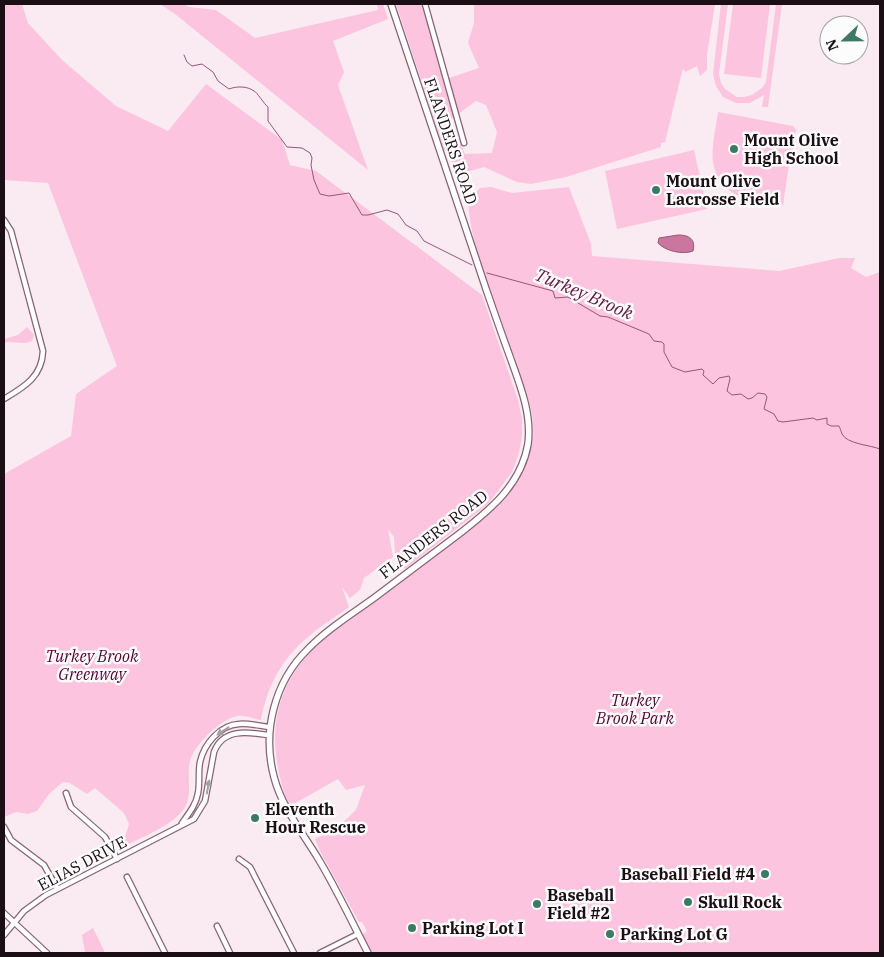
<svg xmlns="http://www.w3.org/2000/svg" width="884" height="957" font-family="'IBM Plex Serif',serif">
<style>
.green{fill:#fcc4de;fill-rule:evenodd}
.water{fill:#ca769f;stroke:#965775}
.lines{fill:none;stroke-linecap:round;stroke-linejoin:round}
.stream{stroke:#965775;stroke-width:1}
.minor-casing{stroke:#866474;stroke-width:7}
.secondary-casing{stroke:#866474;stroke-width:8}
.minor{stroke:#fff;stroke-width:4.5}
.secondary{stroke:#fff;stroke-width:5.5}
.oneway{fill:#a49fa1}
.poi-dot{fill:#3c7a66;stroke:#fcfcfc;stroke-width:2}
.labels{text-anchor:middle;stroke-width:5;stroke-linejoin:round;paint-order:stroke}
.poi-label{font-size:16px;font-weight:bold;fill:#1b0e14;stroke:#fcfcfc;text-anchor:start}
.street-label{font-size:16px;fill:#1b0e14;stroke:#fcfcfc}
.park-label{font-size:16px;font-style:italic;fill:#520334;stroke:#fcfcfc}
.water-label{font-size:18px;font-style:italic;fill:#611541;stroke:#fcfcfc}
</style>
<rect width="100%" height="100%" fill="#faeaf1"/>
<!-- green -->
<path class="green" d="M 4,4 L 22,4 L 28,23 L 62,60 L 116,106 L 168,131 L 206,84 L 282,140 L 290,165 L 316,171 L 482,295 L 518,400 L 522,419 L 522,436 L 519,453 L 512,472 L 488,504 L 405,569 L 395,553 L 394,537 L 388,529 L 393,557 L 364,578 L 360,590 L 350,598 L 342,587 L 349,607 C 336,617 320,626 308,637 C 282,658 267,687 261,720 C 254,719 244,715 238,716 C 221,718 194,745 190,761 C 186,775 193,794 185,807 C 175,825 140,838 122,847 L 129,824 L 124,813 L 95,788 L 87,794 L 70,783 L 63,782 L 49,794 L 37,811 L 28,814 L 16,812 L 4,817 L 4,474 L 71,436 L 76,394 L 117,366 L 48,183 L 4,180 Z
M 160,4 L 184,4 L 189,7 L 216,10 L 255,38 L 378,10 L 377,4 L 383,4 L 388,19 L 333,41 L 344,72 L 338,85 L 368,170 L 175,14 Z
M 396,4 L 423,4 L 443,80 L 479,68 L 468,43 L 474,23 L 474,4 L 715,4 L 707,54 L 707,70 L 700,76 L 697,66 L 685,72 L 683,68 L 665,142 L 661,143 L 661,147 L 566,177 L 531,184 L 517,182 L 484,167 L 455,175 L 449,155 L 444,150 ZM 476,101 L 486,105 L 497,132 L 492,153 L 465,154 L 458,138 L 452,139 L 446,123 Z
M 721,4 L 728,4 L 719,74 L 721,83 L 725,89 L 737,97 L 744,97 L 752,95 L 762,88 L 766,82 L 776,4 L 782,4 L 768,107 L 762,107 L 764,95 L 750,103 L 736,103 L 723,97 L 716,86 L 713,74 Z
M 733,4 L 770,4 L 761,78 L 724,74 Z
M 718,112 L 793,126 L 796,130 L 791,164 L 789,164 L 783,205 C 754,205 718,196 713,162 C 711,146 716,128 718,112 Z
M 694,150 L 707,209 L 617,229 L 605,171 Z
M 491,187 L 512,193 L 569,187 L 591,244 L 592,256 L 779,271 L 839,258 L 855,258 L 851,268 L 866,277 L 880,272 L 880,953 L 372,953 L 362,935 L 367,931 L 362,922 L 359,922 L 321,853 L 315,839 L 338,827 L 356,810 L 365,785 L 346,790 L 338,779 L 290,806 L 288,804 C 264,737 272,684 326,636 L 496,508 C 516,488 530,465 533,435 C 535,410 523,384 515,361 C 497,311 471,252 468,200 L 480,188 Z
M 27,327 L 34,335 L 32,341 C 19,346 15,340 4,343 L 4,339 L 18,335 Z
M 93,928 L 105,953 L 83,953 L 85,952 L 82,935 Z"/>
<!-- water -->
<path class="water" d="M 678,235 C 689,235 696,239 693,251 C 683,255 665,251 658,243 L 659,238 Z"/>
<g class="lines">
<!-- stream -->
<path class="stream" d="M 184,55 L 187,62 L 192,66 L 202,64 L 213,72 L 218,81 L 229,89 C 237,86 247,86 254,91 C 257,92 264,104 268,107 L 268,121 L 287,147 L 302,148 L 310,153 L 312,158 L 311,165 L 314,180 L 320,194 L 329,196 L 349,193 L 362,215 L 368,215 L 387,210 L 398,214 L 406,225 L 417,231 L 424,241 L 472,265
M 487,273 L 553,291 L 555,298 L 568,297 L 600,316 L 608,317 L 649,334 L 654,341 L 662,342 L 664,344 L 664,352 L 672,367 L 685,372 L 702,369 L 704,371 L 703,375 L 713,384 L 719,378 L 729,376 L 730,379 L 727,391 L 732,395 L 741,394 L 748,399 L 752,398 L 758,393 L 765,394 L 767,397 L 764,409 L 774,414 L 778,421 L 783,422 L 813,418 L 817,420 L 827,418 L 827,424 L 831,426 L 839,426 C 840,428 841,431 842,434 C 847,444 870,445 880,449"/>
<!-- minor casing -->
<g class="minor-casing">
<path id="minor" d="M 425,4 L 464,143
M 4,220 L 11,231 L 43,351 C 42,377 24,387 4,399
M 66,793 L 71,807 L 105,837 L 117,859
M 182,823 C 189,813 196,805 198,793 C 200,783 198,772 200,762 C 204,744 220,725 239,724 C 249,723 260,726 270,727
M 4,827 L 11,840 L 44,865 L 57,888
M 239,859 L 250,867 L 294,953
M 127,877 L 165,953
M 4,913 L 47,953
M 217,926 L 230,953
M 4,935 L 24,911 L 46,895 L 194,819 L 205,801 L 214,752 C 223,728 248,732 268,735
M 320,953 L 358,934"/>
</g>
<!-- secondary casing -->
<g class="secondary-casing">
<path id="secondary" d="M 368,953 C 352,922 337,890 319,860 C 303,833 282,808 274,777 C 262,732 274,682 308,649 C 327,629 352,614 374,598 C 402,577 431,555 459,534 C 490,510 521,485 528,444 C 532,414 520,385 510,357 C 502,335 494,312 486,289 C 454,194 422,99 391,4"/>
</g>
<!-- minor -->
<use href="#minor" class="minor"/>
<!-- secondary -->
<use href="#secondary" class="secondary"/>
</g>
<!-- one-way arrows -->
<defs><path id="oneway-solid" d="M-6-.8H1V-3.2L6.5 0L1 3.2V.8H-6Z" transform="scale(1.25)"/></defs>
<g class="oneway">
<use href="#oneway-solid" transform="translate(223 731) rotate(147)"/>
<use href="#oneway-solid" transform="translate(208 787) rotate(-80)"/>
</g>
<!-- markers -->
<g class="poi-dot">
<circle cx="734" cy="149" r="5"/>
<circle cx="656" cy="190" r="5"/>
<circle cx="255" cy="818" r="5"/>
<circle cx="765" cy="874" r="5"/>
<circle cx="688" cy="902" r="5"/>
<circle cx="537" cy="904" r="5"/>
<circle cx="412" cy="928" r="5"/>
<circle cx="610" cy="934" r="5"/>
</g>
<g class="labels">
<!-- poi labels -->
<g class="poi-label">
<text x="744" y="146">Mount Olive<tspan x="744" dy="18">High School</tspan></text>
<text x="666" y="187">Mount Olive<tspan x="666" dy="18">Lacrosse Field</tspan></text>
<text x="265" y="815">Eleventh<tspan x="265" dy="18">Hour Rescue</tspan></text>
<text x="755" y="880" text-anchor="end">Baseball Field #4</text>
<text x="547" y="901">Baseball<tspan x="547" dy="18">Field #2</tspan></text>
<text x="698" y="908">Skull Rock</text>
<text x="422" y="934">Parking Lot I</text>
<text x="620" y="940">Parking Lot G</text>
</g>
<!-- street labels -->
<g class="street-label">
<text transform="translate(451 141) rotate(71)" y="6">FLANDERS ROAD</text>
<text transform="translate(433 534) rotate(-38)" y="6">FLANDERS ROAD</text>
<text transform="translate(82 863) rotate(-28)" y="6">ELIAS DRIVE</text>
</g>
<!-- park labels -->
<g class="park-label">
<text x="92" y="662">Turkey Brook<tspan x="92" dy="18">Greenway</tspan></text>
<text x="635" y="706">Turkey<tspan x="635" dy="18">Brook Park</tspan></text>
</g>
<!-- water labels -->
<g class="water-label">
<text transform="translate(584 294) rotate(23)" y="6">Turkey Brook</text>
</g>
</g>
<!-- border -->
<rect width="884" height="957" fill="none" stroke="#1b0e14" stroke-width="10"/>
<!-- north arrow -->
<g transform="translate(844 40) rotate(248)"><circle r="24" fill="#fcfcfc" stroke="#a29d9f"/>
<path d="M0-4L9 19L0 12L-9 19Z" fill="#3c7a66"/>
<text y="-8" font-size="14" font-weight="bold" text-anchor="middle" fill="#1b0e14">N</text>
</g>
</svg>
